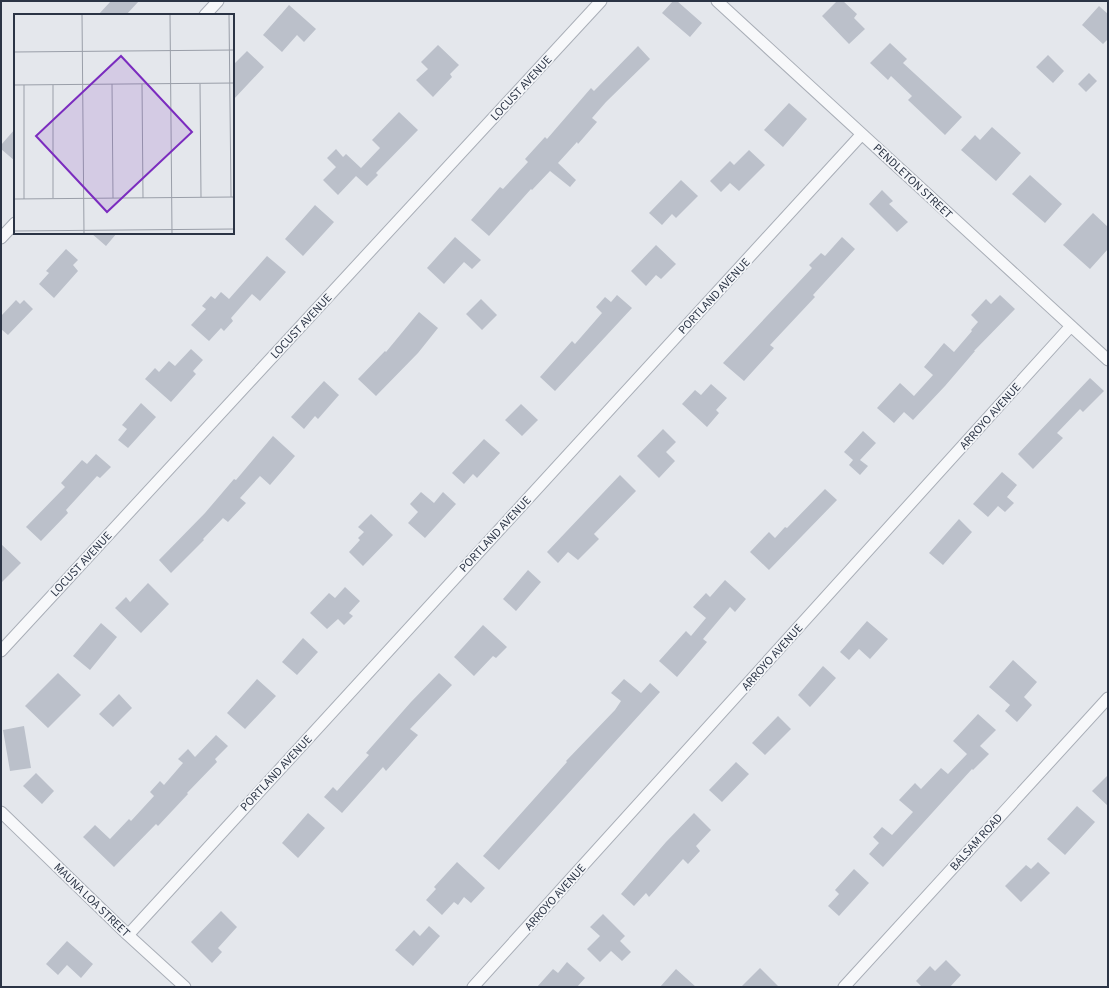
<svg xmlns="http://www.w3.org/2000/svg" width="1109" height="988" font-family="'Source Sans 3',sans-serif">
<style>
.building{fill:#bbc0ca}
.lines{fill:none;stroke-linecap:round;stroke-linejoin:round}
.street-casing{stroke:#a9aeb7;stroke-width:13}
.street{stroke:#f7f8fa;stroke-width:11}
.labels{text-anchor:middle;stroke-width:3.5;stroke-linejoin:round;paint-order:stroke}
.street-label{font-size:12px;fill:#2b3445;stroke:#f4f6f9}
.inset-road{fill:none;stroke:#9a9fa9;stroke-width:1}
.view{fill:#7b2cbf;fill-opacity:0.15;stroke:#7b2cbf;stroke-width:2}
.inset-edge{fill:none;stroke:#2b3445;stroke-width:2}
</style>
<rect width="100%" height="100%" fill="#e4e7ec"/>
<!-- building -->
<path class="building" d="M 111,1 L 139,1 L 126,15 L 98,15 Z
M 673,1 L 677,1 L 702,23 L 690,37 L 662,13 Z
M 837,1 L 843,1 L 857,14 L 854,18 L 865,29 L 849,44 L 822,16 Z
M 289,5 L 316,29 L 304,42 L 297,35 L 282,52 L 263,35 Z
M 1099,6 L 1108,14 L 1108,39 L 1103,44 L 1082,25 Z
M 890,43 L 907,59 L 903,63 L 962,117 L 945,135 L 908,100 L 912,96 L 891,76 L 888,80 L 870,63 Z
M 438,45 L 459,65 L 450,74 L 452,77 L 433,97 L 416,80 L 428,69 L 421,62 Z
M 638,46 L 650,59 L 606,102 L 592,118 L 597,122 L 578,144 L 577,142 L 558,163 L 576,180 L 570,187 L 550,171 L 532,190 L 531,189 L 489,236 L 471,220 L 500,187 L 503,189 L 528,162 L 525,159 L 545,137 L 547,139 L 591,88 L 594,91 Z
M 247,51 L 264,67 L 233,100 L 233,65 Z
M 1048,55 L 1064,71 L 1053,83 L 1036,67 Z
M 1089,73 L 1097,81 L 1086,92 L 1078,84 Z
M 789,103 L 807,119 L 783,147 L 764,130 Z
M 399,112 L 418,130 L 376,173 L 378,175 L 367,186 L 356,176 L 338,195 L 323,180 L 336,167 L 327,158 L 336,149 L 343,157 L 346,154 L 361,168 L 380,148 L 372,140 Z
M 992,127 L 1021,153 L 996,181 L 961,150 L 975,135 L 980,140 Z
M 15,129 L 15,161 L 1,149 L 1,145 Z
M 749,150 L 765,165 L 739,191 L 730,183 L 721,192 L 710,181 L 730,161 L 734,165 Z
M 1030,175 L 1062,204 L 1045,223 L 1012,194 Z
M 681,180 L 698,196 L 676,218 L 672,214 L 662,225 L 649,213 Z
M 882,190 L 893,201 L 889,204 L 908,222 L 897,232 L 869,204 Z
M 315,205 L 334,222 L 303,256 L 285,239 Z
M 1093,213 L 1108,227 L 1108,249 L 1090,269 L 1063,245 Z
M 91,233 L 117,233 L 106,246 Z
M 455,237 L 481,260 L 472,269 L 464,262 L 444,284 L 427,268 Z
M 842,237 L 855,249 L 813,295 L 815,297 L 770,345 L 774,348 L 744,381 L 723,363 L 812,268 L 809,265 L 821,253 L 825,256 Z
M 656,245 L 676,264 L 661,279 L 656,275 L 646,286 L 631,271 Z
M 66,249 L 78,260 L 73,265 L 78,271 L 54,298 L 39,284 L 49,273 L 46,271 Z
M 267,256 L 286,272 L 260,301 L 252,294 L 231,318 L 233,321 L 224,331 L 221,328 L 209,341 L 191,325 L 206,309 L 202,306 L 211,296 L 215,299 L 221,292 L 229,299 Z
M 617,295 L 632,308 L 555,391 L 540,377 L 572,341 L 575,344 L 602,313 L 596,307 L 605,297 L 611,302 Z
M 1000,295 L 1015,309 L 974,351 L 975,351 L 945,386 L 913,420 L 904,412 L 894,423 L 877,408 L 900,383 L 914,396 L 933,375 L 924,367 L 944,343 L 954,352 L 972,331 L 971,330 L 978,322 L 971,315 L 986,299 L 991,304 Z
M 481,299 L 497,315 L 482,330 L 466,314 Z
M 16,300 L 20,304 L 24,300 L 33,309 L 8,335 L 1,329 L 1,316 Z
M 419,312 L 438,328 L 418,353 L 376,396 L 358,379 L 385,351 L 386,352 Z
M 191,349 L 203,360 L 193,371 L 196,374 L 171,402 L 145,379 L 155,368 L 159,372 L 169,361 L 175,366 Z
M 1090,378 L 1104,391 L 1083,412 L 1080,409 L 1057,433 L 1063,438 L 1033,469 L 1018,454 Z
M 324,381 L 339,395 L 318,419 L 315,416 L 304,429 L 291,417 Z
M 711,384 L 727,398 L 716,410 L 719,413 L 707,427 L 682,404 L 695,390 L 701,395 Z
M 141,403 L 156,417 L 128,448 L 118,440 L 127,429 L 122,425 Z
M 521,404 L 538,420 L 522,436 L 505,420 Z
M 663,429 L 676,442 L 666,452 L 675,461 L 659,478 L 637,456 Z
M 863,431 L 876,443 L 860,460 L 868,466 L 860,475 L 849,465 L 853,460 L 844,452 Z
M 273,436 L 295,456 L 270,485 L 260,476 L 240,498 L 246,503 L 228,522 L 223,518 L 203,539 L 204,540 L 171,573 L 159,560 L 205,513 L 234,479 L 236,480 Z
M 484,439 L 500,453 L 477,478 L 473,474 L 464,484 L 452,473 Z
M 96,454 L 111,467 L 100,478 L 97,476 L 66,510 L 68,513 L 41,541 L 26,527 L 65,487 L 61,483 L 82,460 L 87,464 Z
M 1002,472 L 1017,485 L 1007,497 L 1014,503 L 1005,512 L 998,506 L 988,517 L 973,504 Z
M 620,475 L 636,491 L 594,534 L 599,539 L 578,560 L 568,552 L 558,563 L 547,552 Z
M 825,489 L 837,500 L 769,570 L 750,552 L 769,532 L 775,538 L 785,527 L 787,528 Z
M 421,492 L 434,503 L 443,492 L 456,504 L 425,538 L 408,523 L 418,512 L 410,504 Z
M 371,514 L 393,535 L 363,566 L 349,552 L 360,540 L 358,538 L 364,532 L 358,527 Z
M 959,519 L 972,532 L 943,565 L 929,553 Z
M 1,544 L 21,563 L 1,583 Z
M 528,570 L 541,582 L 516,611 L 503,599 Z
M 725,580 L 746,599 L 735,612 L 730,607 L 703,639 L 707,642 L 677,677 L 659,661 L 686,631 L 691,636 L 706,618 L 693,607 L 706,593 L 710,597 Z
M 148,583 L 169,604 L 141,633 L 115,608 L 126,597 L 130,602 Z
M 345,587 L 360,601 L 349,613 L 353,616 L 344,625 L 338,619 L 327,629 L 310,613 L 329,593 L 335,598 Z
M 867,621 L 888,639 L 870,659 L 859,649 L 849,660 L 840,652 Z
M 101,623 L 117,637 L 90,670 L 73,656 Z
M 483,625 L 507,647 L 496,658 L 493,656 L 474,676 L 454,657 Z
M 303,638 L 318,652 L 297,675 L 282,662 Z
M 1013,660 L 1037,682 L 1024,697 L 1032,705 L 1017,722 L 1005,711 L 1010,705 L 989,687 Z
M 823,666 L 836,678 L 810,707 L 798,695 Z
M 58,673 L 81,695 L 48,728 L 25,706 Z
M 439,673 L 452,685 L 410,729 L 418,735 L 386,771 L 383,767 L 342,813 L 324,797 L 333,787 L 337,791 L 369,755 L 366,753 L 411,702 Z
M 257,679 L 276,696 L 245,729 L 227,713 Z
M 624,679 L 641,693 L 650,683 L 660,692 L 499,870 L 483,856 L 567,762 L 566,761 L 615,710 L 621,701 L 611,693 Z
M 119,694 L 132,708 L 113,727 L 99,714 Z
M 978,714 L 996,730 L 980,746 L 989,754 L 973,770 L 972,769 L 883,867 L 869,854 L 879,843 L 873,837 L 882,827 L 892,835 L 913,812 L 899,800 L 915,783 L 921,789 L 941,768 L 948,774 L 967,754 L 953,741 Z
M 778,716 L 791,729 L 765,755 L 752,743 Z
M 24,726 L 31,768 L 10,771 L 3,730 Z
M 216,735 L 228,746 L 215,759 L 217,762 L 187,793 L 188,794 L 158,826 L 156,824 L 114,867 L 83,837 L 95,825 L 110,839 L 129,819 L 131,821 L 154,796 L 150,792 L 160,781 L 164,785 L 183,763 L 178,759 L 188,749 L 195,757 Z
M 736,762 L 749,774 L 722,802 L 709,790 Z
M 36,773 L 54,791 L 42,804 L 23,786 Z
M 1108,775 L 1108,806 L 1092,791 Z
M 1077,806 L 1095,822 L 1065,855 L 1047,839 Z
M 308,813 L 325,828 L 298,858 L 282,843 Z
M 694,813 L 711,830 L 696,846 L 700,851 L 688,864 L 683,859 L 649,897 L 646,893 L 634,906 L 621,894 L 666,842 Z
M 457,862 L 485,888 L 471,903 L 464,897 L 458,905 L 454,902 L 442,915 L 426,900 L 436,889 L 434,887 Z
M 1038,862 L 1050,873 L 1021,902 L 1005,886 L 1026,865 L 1031,869 Z
M 854,869 L 869,883 L 839,916 L 828,906 L 839,894 L 835,890 Z
M 221,911 L 237,927 L 218,948 L 222,952 L 212,963 L 191,942 Z
M 603,914 L 625,936 L 620,941 L 631,952 L 622,961 L 611,951 L 600,962 L 587,949 L 600,936 L 590,927 Z
M 429,926 L 440,936 L 413,966 L 395,950 L 414,930 L 420,936 Z
M 67,941 L 93,964 L 81,978 L 67,965 L 58,975 L 46,964 Z
M 946,960 L 961,975 L 950,987 L 922,987 L 916,981 L 930,966 L 935,971 Z
M 567,962 L 585,978 L 577,987 L 537,987 L 553,969 L 558,973 Z
M 760,968 L 779,987 L 741,987 Z
M 676,969 L 696,987 L 660,987 Z"/>
<g class="lines">
<!-- street casing -->
<g class="street-casing">
<path id="street" d="M 717,1 L 1108,360
M 205,15 L 218,1
M 1,238 L 15,223
M 1,651 L 601,1
M 1,812 L 128,935 L 185,987
M 128,935 L 862,134
M 473,987 L 1071,326
M 844,987 L 1108,698"/>
</g>
<!-- street -->
<use href="#street" class="street"/>
</g>
<g class="labels">
<!-- street labels -->
<g class="street-label">
<text transform="translate(521 88) rotate(-47)" y="4">LOCUST AVENUE</text>
<text transform="translate(913 181) rotate(43)" y="4">PENDLETON STREET</text>
<text transform="translate(714 296) rotate(-47)" y="4">PORTLAND AVENUE</text>
<text transform="translate(301 326) rotate(-47)" y="4">LOCUST AVENUE</text>
<text transform="translate(990 416) rotate(-48)" y="4">ARROYO AVENUE</text>
<text transform="translate(495 534) rotate(-47)" y="4">PORTLAND AVENUE</text>
<text transform="translate(81 564) rotate(-47)" y="4">LOCUST AVENUE</text>
<text transform="translate(772 657) rotate(-48)" y="4">ARROYO AVENUE</text>
<text transform="translate(276 773) rotate(-47)" y="4">PORTLAND AVENUE</text>
<text transform="translate(976 842) rotate(-48)" y="4">BALSAM ROAD</text>
<text transform="translate(555 897) rotate(-48)" y="4">ARROYO AVENUE</text>
<text transform="translate(92 900) rotate(44)" y="4">MAUNA LOA STREET</text>
</g>
</g>
<!-- overview -->
<g transform="translate(14 14)">
<rect width="220" height="220" fill="#e4e7ec"/>
<path class="inset-road" d="M 68,0 L 70,220M 156,0 L 158,220M 215,0 L 217,183M 0,38 L 220,36M 98,70 L 99,184M 128,70 L 129,184M 186,70 L 187,183M 0,71 L 220,69M 10,71 L 10,185M 39,71 L 39,184M 0,185 L 220,183M 0,217 L 220,215"/>
<path class="view" d="M 107,42 L 178,118 L 93,198 L 22,122 Z"/>
<rect width="220" height="220" class="inset-edge"/>
</g>
<!-- border -->
<rect width="1109" height="988" fill="none" stroke="#2b3445" stroke-width="4"/>
</svg>
